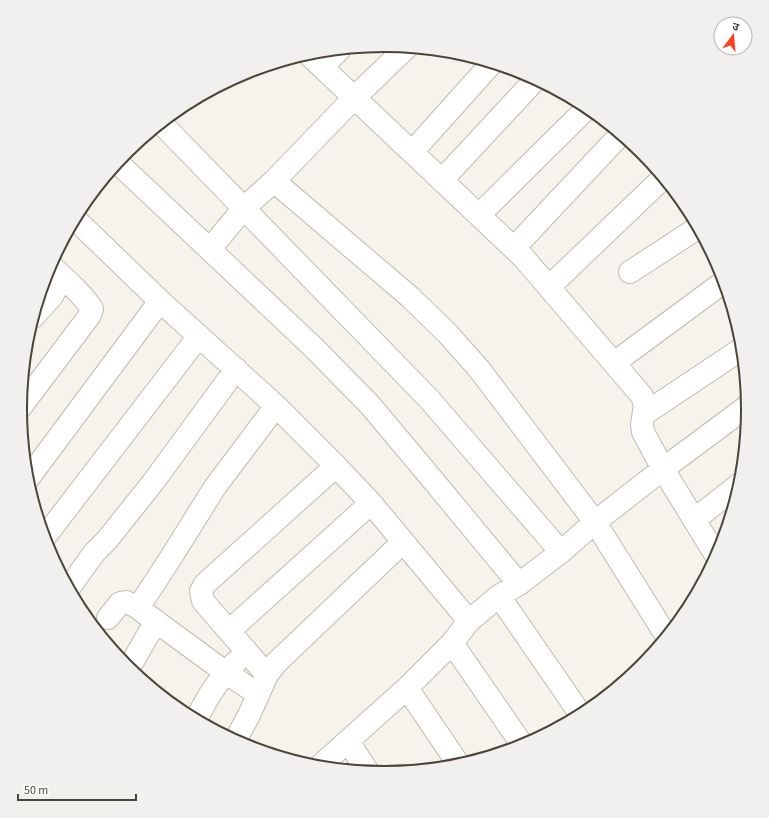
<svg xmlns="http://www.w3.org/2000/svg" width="769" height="818" font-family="'Source Sans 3','Noto Sans Devanagari',sans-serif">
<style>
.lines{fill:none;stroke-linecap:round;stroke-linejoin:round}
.minor-casing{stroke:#c2bbae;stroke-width:24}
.minor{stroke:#fff;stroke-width:22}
.rim{fill:none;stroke:#4b4439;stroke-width:2}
</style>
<rect width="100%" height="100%" fill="#f6f3ec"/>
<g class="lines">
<!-- minor casing -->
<g class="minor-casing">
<path id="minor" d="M 322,67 L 340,49
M 161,123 L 429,399 L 561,552
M 412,152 L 492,63
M 118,163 L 313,347 L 370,405 L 427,473 L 519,584
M 442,180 L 536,79
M 274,181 L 410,297 L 447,333 L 479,369 L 595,522 L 667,637
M 479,215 L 588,107
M 75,219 L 160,301 L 276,406 L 336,466 L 371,503 L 469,621 L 499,596 L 519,584 L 561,552 L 595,522 L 663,469 L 643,432 L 642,424 L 645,405 L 642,396 L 523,257 L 307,53
M 514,248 L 621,134
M 210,249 L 244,208 L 274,181 L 354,98 L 407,47
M 630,272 L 699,227
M 549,287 L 664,177
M 33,317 L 52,296 L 63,277
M 614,363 L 725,281
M 20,408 L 90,315 L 92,309 C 83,294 63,277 50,265
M 644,414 L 743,348
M 27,480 L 160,301
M 694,520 L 741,483
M 44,538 L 199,336
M 717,557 L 663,469 L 749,405
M 69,588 L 94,553 L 107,540 L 154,481 L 236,369
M 499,596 L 581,715
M 138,608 L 170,559 L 215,487 L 276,406
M 108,618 L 120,603 L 126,602 L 135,606 L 225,672 L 258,694
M 229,631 L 371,503
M 452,643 L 523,746
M 129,668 L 156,621
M 267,675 L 203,601 L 201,591 L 205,584 L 336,466
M 407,688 L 459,765
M 196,720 C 207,698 218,679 236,662
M 235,741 L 249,715 L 267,675 L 276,663 L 403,542
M 348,741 L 368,772
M 319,767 L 407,688 L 452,643 L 469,621"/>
</g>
<!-- minor -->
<use href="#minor" class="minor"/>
</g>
<!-- crop -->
<path d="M0 0H769V818H0ZM27 409a357 357 0 1 1 714 0a357 357 0 1 1-714 0Z" fill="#f1f0ef" fill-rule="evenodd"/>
<path class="rim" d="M27 409a357 357 0 1 1 714 0a357 357 0 1 1-714 0Z"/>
<!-- north arrow -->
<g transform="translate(733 36) rotate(16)"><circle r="19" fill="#ffffff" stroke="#b7b4b0"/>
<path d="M0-3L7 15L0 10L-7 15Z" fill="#fc3f1d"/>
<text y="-6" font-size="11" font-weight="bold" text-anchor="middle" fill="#4b4439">उ</text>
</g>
<!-- scale -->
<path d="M18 794v6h118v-6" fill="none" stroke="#4b4439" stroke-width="2"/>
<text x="24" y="794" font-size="12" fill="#4b4439" stroke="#ffffff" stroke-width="3" paint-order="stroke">50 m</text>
</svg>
